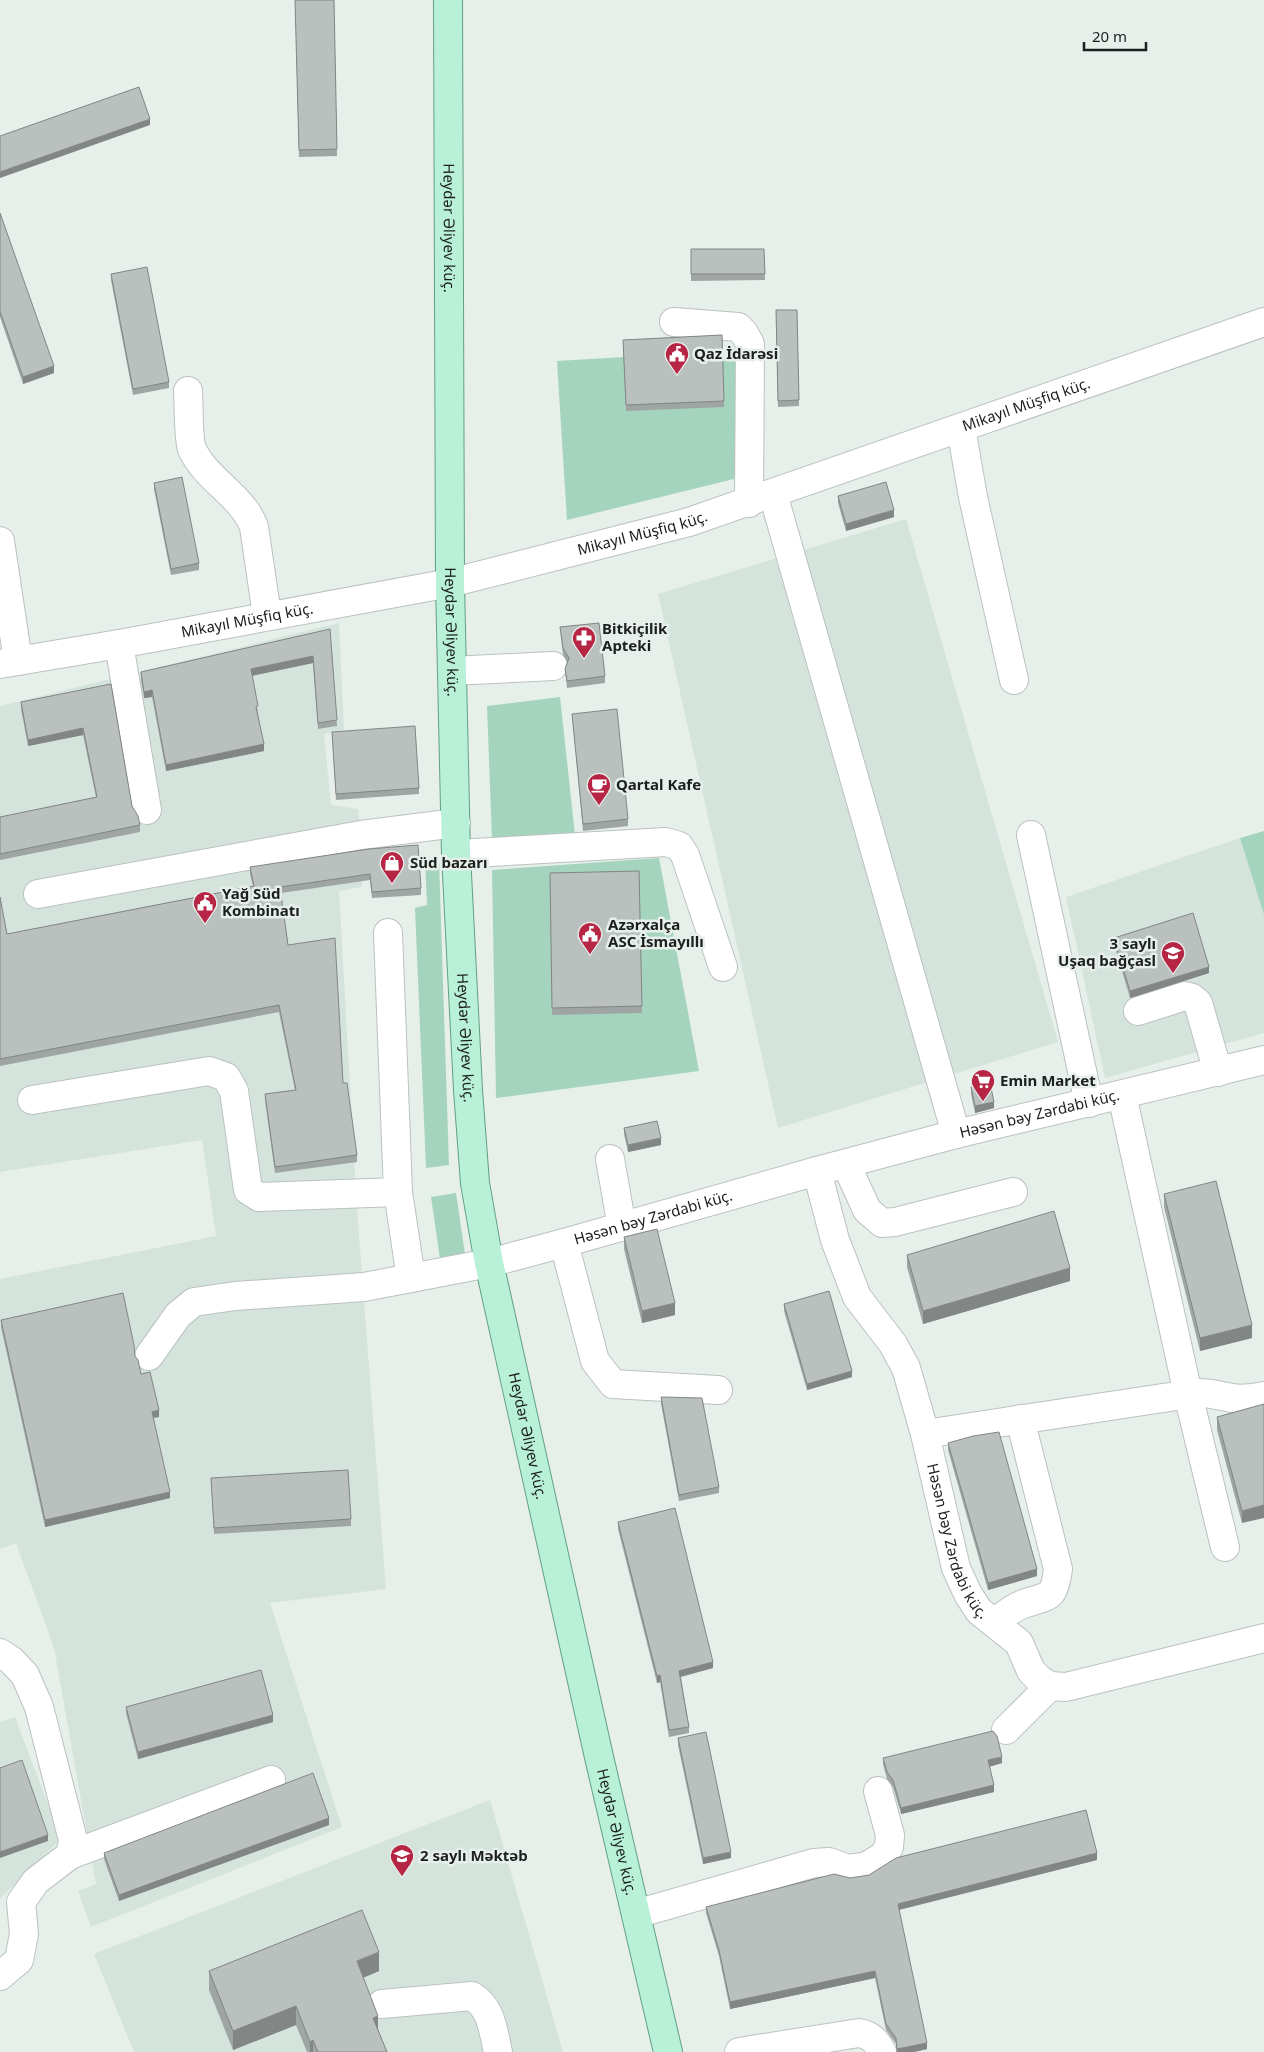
<svg xmlns="http://www.w3.org/2000/svg" width="1264" height="2052" font-family="'Noto Sans',sans-serif">
<style>
.built{fill:#d4e4dc}
.green{fill:#a4d4be}
.lines{fill:none;stroke-linecap:round;stroke-linejoin:round}
.minor-casing{stroke:#bbc2be;stroke-width:30}
.major-casing{stroke:#62a086;stroke-width:30}
.minor{stroke:#fff;stroke-width:28}
.major{stroke:#b8f0d8;stroke-width:28}
.wall{fill:#9fa5a3}
.shaded-wall{fill:#828684}
.building{fill:#b9c0bd;stroke:#828684}
.labels{text-anchor:middle;stroke-width:5;stroke-linejoin:round;paint-order:stroke}
.street-label{font-size:15px;fill:#1c1f1d;stroke:#e7efeb}
.poi-label{font-size:15px;font-weight:bold;fill:#1c1f1d;stroke:#e7efeb;text-anchor:start}
</style>
<rect width="100%" height="100%" fill="#e7efeb"/>
<!-- built -->
<path class="built" d="M 906,519 L 1058,1042 L 778,1128 L 658,594 Z
M 339,623 L 344,730 L 324,734 L 331,805 L 358,809 L 361,835 L 362,887 L 339,891 L 357,1209 L 386,1589 L 270,1603 L 342,1827 L 91,1927 L 78,1891 L 96,1884 L 54,1648 L 16,1543 L 0,1549 L 0,1279 L 216,1236 L 202,1140 L 0,1172 L 0,706 Z
M 1240,838 L 1264,915 L 1264,1033 L 1105,1078 L 1066,897 Z
M 15,1717 L 61,1839 L 0,1899 L 0,1722 Z
M 490,1800 L 563,2052 L 134,2052 L 94,1954 Z"/>
<!-- green -->
<path class="green" d="M 624,357 L 626,411 L 722,357 L 741,357 L 742,477 L 567,520 L 557,361 Z
M 560,697 L 575,835 L 492,840 L 487,706 Z
M 1264,831 L 1264,915 L 1240,838 Z
M 659,858 L 699,1071 L 496,1098 L 492,870 Z
M 425,859 L 439,860 L 449,1165 L 426,1168 L 415,908 L 427,905 Z
M 456,1193 L 465,1254 L 440,1259 L 431,1197 Z"/>
<g class="lines">
<!-- minor casing -->
<g class="minor-casing">
<g id="minor">
<path d="M 674,322 L 738,327 L 744,333 L 750,344 L 749,503"/>
<path d="M 188,391 C 189,404 188,439 192,449 C 206,480 243,496 254,527 L 267,615"/>
<path d="M 961,428 L 973,497 L 1014,680"/>
<path d="M 773,494 L 956,1134"/>
<path d="M 0,541 L 18,661"/>
<path d="M 119,644 L 147,810"/>
<path id="s1" d="M 0,664 L 119,644 L 450,583 L 689,522 L 1264,322"/>
<path d="M 452,671 L 553,666"/>
<path d="M 1031,835 L 1089,1103"/>
<path d="M 456,854 L 666,842 L 679,846 L 685,855 L 723,967"/>
<path d="M 38,894 L 361,835 L 456,823"/>
<path id="s2" d="M 388,933 L 398,1192 L 411,1278 L 489,1263 L 564,1243 L 817,1171 L 956,1134 L 1264,1060"/>
<path d="M 1138,1011 L 1185,996 L 1192,998 L 1198,1003 L 1218,1072"/>
<path d="M 1122,1095 L 1188,1394 L 1225,1547"/>
<path d="M 32,1100 L 209,1071 L 226,1077 L 234,1091 L 248,1190 L 259,1197 L 398,1192"/>
<path d="M 610,1159 L 622,1227"/>
<path d="M 846,1164 L 867,1210 L 882,1223 L 895,1222 L 1013,1192"/>
<path id="s3" d="M 817,1171 L 835,1240 L 857,1297 L 893,1344 L 906,1368 L 925,1434 L 956,1568 L 968,1594 L 979,1611 L 1019,1643 L 1031,1671 L 1039,1679 L 1050,1686 L 1066,1687 L 1264,1638"/>
<path d="M 564,1243 L 595,1361 L 613,1384 L 718,1390"/>
<path d="M 149,1356 L 178,1315 L 194,1302 L 235,1296 L 364,1287 L 411,1278"/>
<path d="M 925,1434 L 1196,1393 C 1210,1392 1219,1396 1232,1398 C 1243,1400 1253,1398 1264,1396"/>
<path d="M 994,1623 C 1003,1616 1012,1608 1023,1604 C 1049,1595 1054,1600 1058,1569 L 1020,1419"/>
<path d="M 0,1653 L 12,1661 L 25,1675 L 39,1707 L 73,1840 L 70,1855 L 36,1881 L 21,1902 L 24,1934 L 19,1960 L 0,1976"/>
<path d="M 1006,1730 L 1050,1686"/>
<path d="M 70,1855 L 271,1780"/>
<path d="M 636,1914 L 814,1863 L 829,1862 L 848,1869 L 867,1866 L 883,1856 L 889,1847 L 890,1835 L 878,1791"/>
<path d="M 382,2004 L 472,1996 C 492,2008 493,2031 498,2052"/>
<path d="M 739,2052 L 859,2033 C 871,2035 876,2041 882,2052"/>
</g>
</g>
<!-- major casing -->
<g class="major-casing">
<g id="major">
<path id="s4" d="M 448,0 L 450,583 L 456,854 L 468,1090 L 475,1183 L 489,1263 L 599,1757 L 668,2052"/>
</g>
</g>
<!-- minor -->
<use href="#minor" class="minor"/>
<!-- major -->
<use href="#major" class="major"/>
</g>
<!-- wall -->
<path class="wall" d="M 295,0 L 334,0 L 337,156 L 299,157 Z
M 0,213 L 54,373 L 23,384 L 0,317 Z
M 691,249 L 764,249 L 765,280 L 691,281 Z
M 111,274 L 169,382 L 169,388 L 133,395 L 111,280 Z
M 776,310 L 797,310 L 799,406 L 778,407 Z
M 722,335 L 724,407 L 626,411 L 623,340 Z
M 154,483 L 199,563 L 199,570 L 171,575 L 154,489 Z
M 838,496 L 894,517 L 846,531 L 838,503 Z
M 560,627 L 605,676 L 605,683 L 567,688 L 565,669 L 567,662 L 563,655 Z
M 330,629 L 337,726 L 318,729 L 313,663 L 252,676 L 264,751 L 166,771 L 152,697 L 144,698 L 141,679 L 141,672 Z
M 111,684 L 132,806 L 140,825 L 140,832 L 0,860 L 0,817 L 96,797 L 83,735 L 28,746 L 21,709 L 21,702 Z
M 572,714 L 628,819 L 628,826 L 583,831 Z
M 332,732 L 419,788 L 419,794 L 336,800 Z
M 369,849 L 421,888 L 421,895 L 372,898 L 370,880 L 281,893 L 288,945 L 343,1083 L 357,1155 L 357,1162 L 275,1173 L 265,1100 L 265,1094 L 295,1090 L 279,1012 L 0,1066 L 0,897 L 7,934 L 253,886 L 250,874 L 250,867 Z
M 639,871 L 642,1013 L 552,1015 L 550,873 Z
M 1114,938 L 1209,973 L 1130,998 L 1114,944 Z
M 971,1087 L 994,1108 L 975,1113 L 971,1094 Z
M 624,1128 L 661,1145 L 628,1152 L 624,1134 Z
M 1164,1194 L 1252,1338 L 1200,1351 L 1164,1207 Z
M 624,1237 L 675,1315 L 642,1323 L 624,1249 Z
M 907,1255 L 1070,1281 L 923,1324 L 907,1267 Z
M 784,1304 L 852,1377 L 807,1390 L 784,1311 Z
M 1,1320 L 135,1356 L 141,1374 L 159,1417 L 153,1418 L 170,1498 L 45,1527 L 1,1327 Z
M 661,1397 L 719,1487 L 719,1493 L 679,1501 L 661,1404 Z
M 1264,1404 L 1242,1523 L 1217,1430 L 1217,1417 Z
M 948,1443 L 1037,1576 L 988,1590 L 948,1450 Z
M 211,1478 L 351,1519 L 351,1526 L 214,1534 Z
M 618,1522 L 713,1668 L 681,1677 L 689,1727 L 689,1733 L 669,1737 L 660,1682 L 657,1683 L 618,1529 Z
M 126,1707 L 273,1722 L 138,1759 L 126,1713 Z
M 678,1738 L 731,1858 L 703,1864 L 678,1745 Z
M 883,1758 L 1002,1763 L 989,1767 L 994,1792 L 901,1814 L 893,1787 L 887,1779 L 883,1764 Z
M 329,1825 L 119,1901 L 104,1859 L 104,1853 Z
M 1097,1860 L 899,1910 L 927,2049 L 914,2052 L 896,2052 L 896,2044 L 886,2030 L 875,1978 L 730,2009 L 719,1956 L 706,1913 L 706,1907 L 850,1878 Z
M 209,1971 L 379,1971 L 363,1978 L 378,2029 L 387,2052 L 307,2052 L 296,2025 L 233,2050 L 209,1990 Z"/>
<!-- shaded-wall -->
<path class="shaded-wall" d="M 150,119 L 150,125 L 0,178 L 0,172 Z
M 54,366 L 54,373 L 23,384 L 23,377 Z
M 894,510 L 894,517 L 846,531 L 846,524 Z
M 313,656 L 313,663 L 251,676 L 251,669 Z
M 152,690 L 152,697 L 144,698 L 144,692 Z
M 83,728 L 83,735 L 28,746 L 28,740 Z
M 264,744 L 264,751 L 166,771 L 166,765 Z
M 1209,967 L 1209,973 L 1130,998 L 1130,991 Z
M 994,1102 L 994,1108 L 975,1113 L 975,1106 Z
M 661,1138 L 661,1145 L 628,1152 L 628,1145 Z
M 1070,1268 L 1070,1281 L 923,1324 L 923,1311 Z
M 675,1303 L 675,1315 L 642,1323 L 642,1311 Z
M 1252,1325 L 1252,1338 L 1200,1351 L 1200,1338 Z
M 852,1371 L 852,1377 L 807,1390 L 807,1384 Z
M 159,1410 L 159,1417 L 152,1418 L 152,1412 Z
M 170,1492 L 170,1498 L 45,1527 L 45,1520 Z
M 1264,1505 L 1264,1518 L 1242,1523 L 1242,1511 Z
M 1037,1569 L 1037,1576 L 988,1590 L 988,1583 Z
M 713,1662 L 713,1668 L 679,1677 L 679,1671 Z
M 660,1675 L 660,1682 L 657,1683 L 657,1676 Z
M 273,1715 L 273,1722 L 138,1759 L 138,1752 Z
M 1002,1757 L 1002,1763 L 988,1767 L 988,1760 Z
M 994,1785 L 994,1792 L 901,1814 L 901,1808 Z
M 329,1818 L 329,1825 L 119,1901 L 119,1895 Z
M 48,1835 L 48,1841 L 0,1858 L 0,1852 Z
M 731,1852 L 731,1858 L 703,1864 L 703,1858 Z
M 1097,1853 L 1097,1860 L 898,1910 L 898,1904 Z
M 379,1952 L 379,1971 L 357,1980 L 357,1961 Z
M 875,1971 L 875,1978 L 730,2009 L 730,2002 Z
M 296,2006 L 296,2025 L 233,2050 L 233,2031 Z
M 378,2016 L 378,2035 L 373,2018 Z
M 313,2040 L 313,2052 L 310,2052 L 310,2042 Z
M 927,2043 L 927,2049 L 914,2052 L 897,2052 L 897,2049 Z"/>
<!-- building -->
<path class="building" d="M 295,0 L 334,0 L 337,149 L 299,150 Z
M 139,87 L 150,119 L 0,172 L 0,136 Z
M 0,213 L 54,366 L 23,377 L 0,311 Z
M 691,249 L 764,249 L 765,274 L 691,274 Z
M 147,267 L 169,382 L 133,389 L 111,274 Z
M 776,310 L 797,310 L 799,400 L 778,401 Z
M 722,335 L 724,401 L 626,405 L 623,340 Z
M 182,477 L 199,563 L 171,569 L 154,483 Z
M 886,482 L 894,510 L 846,524 L 838,496 Z
M 599,623 L 605,676 L 567,681 L 565,669 L 569,658 L 563,648 L 560,627 Z
M 330,629 L 337,720 L 318,723 L 313,656 L 251,669 L 258,706 L 256,707 L 264,744 L 166,765 L 152,690 L 144,692 L 141,672 Z
M 111,684 L 132,806 L 138,816 L 140,825 L 0,854 L 0,817 L 97,797 L 83,728 L 28,740 L 21,702 Z
M 617,709 L 628,819 L 583,824 L 572,714 Z
M 415,726 L 419,788 L 336,794 L 332,732 Z
M 418,845 L 421,888 L 372,892 L 370,874 L 280,887 L 288,945 L 335,938 L 343,1083 L 347,1083 L 357,1155 L 275,1167 L 265,1094 L 296,1090 L 279,1005 L 0,1059 L 0,897 L 7,934 L 254,886 L 250,867 L 369,849 Z
M 639,871 L 642,1006 L 552,1008 L 550,873 Z
M 1193,913 L 1209,967 L 1130,991 L 1114,938 Z
M 990,1083 L 994,1102 L 975,1106 L 971,1087 Z
M 657,1121 L 661,1138 L 628,1145 L 624,1128 Z
M 1216,1181 L 1252,1325 L 1200,1338 L 1164,1194 Z
M 1054,1211 L 1070,1268 L 923,1311 L 907,1255 Z
M 657,1229 L 675,1303 L 642,1311 L 624,1237 Z
M 829,1291 L 852,1371 L 807,1384 L 784,1304 Z
M 123,1293 L 134,1345 L 135,1356 L 138,1360 L 141,1374 L 150,1372 L 159,1410 L 152,1412 L 170,1492 L 45,1520 L 1,1320 Z
M 661,1397 L 702,1398 L 719,1487 L 679,1495 Z
M 1264,1404 L 1264,1505 L 1242,1511 L 1217,1417 Z
M 999,1432 L 1037,1569 L 988,1583 L 948,1443 L 973,1436 Z
M 348,1470 L 351,1519 L 214,1528 L 211,1478 Z
M 675,1508 L 713,1662 L 679,1671 L 689,1727 L 669,1730 L 660,1675 L 657,1676 L 618,1522 Z
M 261,1670 L 273,1715 L 138,1752 L 126,1707 Z
M 993,1731 L 997,1736 L 1002,1757 L 988,1760 L 994,1785 L 901,1808 L 893,1780 L 887,1772 L 883,1758 Z
M 706,1732 L 731,1852 L 703,1858 L 678,1738 Z
M 22,1760 L 48,1835 L 0,1852 L 0,1768 Z
M 313,1773 L 329,1818 L 119,1895 L 104,1853 Z
M 1086,1810 L 1097,1853 L 898,1904 L 927,2043 L 897,2049 L 896,2038 L 886,2024 L 875,1971 L 730,2002 L 719,1950 L 706,1907 L 834,1874 L 850,1878 L 869,1875 L 896,1858 Z
M 362,1910 L 379,1952 L 357,1961 L 378,2016 L 373,2018 L 387,2052 L 318,2052 L 313,2040 L 310,2042 L 296,2006 L 233,2031 L 209,1971 Z"/>
<!-- icons -->
<defs>
<g id="civic-pin" transform="scale(1.25)"><path d="M0 17L-7.5 6A9.5 9.5 0 1 1 7.5 6Z" fill="#b72544" stroke="#e7efeb"/><path d="M-.6-6.5H3V-4.5H.6V-3L4-1V1h2V6H-6V1h2V-1L-.6-3ZM-1.2 2.5V6h2.4V2.5Z" fill="#fff"/></g>
<g id="pharmacy-pin" transform="scale(1.25)"><path d="M0 17L-7.5 6A9.5 9.5 0 1 1 7.5 6Z" fill="#b72544" stroke="#e7efeb"/><path d="M-2-6h4v4h4v4h-4v4h-4v-4h-4v-4h4Z" fill="#fff"/></g>
<g id="cafe-pin" transform="scale(1.25)"><path d="M0 17L-7.5 6A9.5 9.5 0 1 1 7.5 6Z" fill="#b72544" stroke="#e7efeb"/><path d="M-5.5-4.5H6V0H3Q3 3.5 0 3.5H-2.5Q-5.5 3.5-5.5 0ZM3-3.2v2h1.7v-2ZM-6 4.5H4V6H-6Z" fill="#fff"/></g>
<g id="shop-pin" transform="scale(1.25)"><path d="M0 17L-7.5 6A9.5 9.5 0 1 1 7.5 6Z" fill="#b72544" stroke="#e7efeb"/><path d="M-5-2.5h2.3a2.7 3.5 0 0 1 5.4 0H5L5.5 6h-11ZM-1.5-2.5h3a1.5 2.3 0 0 0-3 0Z" fill="#fff"/></g>
<g id="school-pin" transform="scale(1.25)"><path d="M0 17L-7.5 6A9.5 9.5 0 1 1 7.5 6Z" fill="#b72544" stroke="#e7efeb"/><path d="M0-5L7-2L0 1L-7-2ZM-4 1L0 2.5L4 1V4Q0 6-4 4Z" fill="#fff"/></g>
<g id="supermarket-pin" transform="scale(1.25)"><path d="M0 17L-7.5 6A9.5 9.5 0 1 1 7.5 6Z" fill="#b72544" stroke="#e7efeb"/><path d="M-6-5.5h2.5l.6 2H6L4.5 2H-2.5L-4.4-4H-6ZM-1.5 3.2a1.3 1.3 0 1 0 .1 0ZM3 3.2a1.3 1.3 0 1 0 .1 0Z" fill="#fff"/></g>
</defs>
<g fill-rule="evenodd">
<use href="#civic-pin" x="677" y="354"/>
<use href="#pharmacy-pin" x="584" y="638"/>
<use href="#cafe-pin" x="599" y="785"/>
<use href="#shop-pin" x="392" y="863"/>
<use href="#civic-pin" x="205" y="903"/>
<use href="#civic-pin" x="590" y="934"/>
<use href="#school-pin" x="1173" y="953"/>
<use href="#supermarket-pin" x="983" y="1081"/>
<use href="#school-pin" x="402" y="1856"/>
</g>
<g class="labels">
<!-- street labels -->
<g class="street-label">
<text dy="5" stroke="none"><textPath href="#s4" startOffset="228">Heydər Əliyev küç.</textPath></text>
<text dy="5" stroke="none"><textPath href="#s1" startOffset="1061">Mikayıl Müşfiq küç.</textPath></text>
<text dy="5" stroke="none"><textPath href="#s1" startOffset="656">Mikayıl Müşfiq küç.</textPath></text>
<text dy="5" stroke="none"><textPath href="#s1" startOffset="251">Mikayıl Müşfiq küç.</textPath></text>
<text dy="5" stroke="none"><textPath href="#s4" startOffset="632">Heydər Əliyev küç.</textPath></text>
<text dy="5" stroke="none"><textPath href="#s4" startOffset="1038">Heydər Əliyev küç.</textPath></text>
<text dy="5" stroke="none"><textPath href="#s2" startOffset="996">Həsən bəy Zərdabi küç.</textPath></text>
<text dy="5" stroke="none"><textPath href="#s2" startOffset="596">Həsən bəy Zərdabi küç.</textPath></text>
<text dy="5" stroke="none"><textPath href="#s4" startOffset="1442">Heydər Əliyev küç.</textPath></text>
<text dy="5" stroke="none"><textPath href="#s3" startOffset="400">Həsən bəy Zərdabi küç.</textPath></text>
<text dy="5" stroke="none"><textPath href="#s4" startOffset="1848">Heydər Əliyev küç.</textPath></text>
</g>
<!-- poi labels -->
<g class="poi-label">
<text x="694" y="359">Qaz İdarəsi</text>
<text x="602" y="634">Bitkiçilik<tspan x="602" dy="17">Apteki</tspan></text>
<text x="616" y="790">Qartal Kafe</text>
<text x="410" y="868">Süd bazarı</text>
<text x="222" y="899">Yağ Süd<tspan x="222" dy="17">Kombinatı</tspan></text>
<text x="608" y="930">Azərxalça<tspan x="608" dy="17">ASC İsmayıllı</tspan></text>
<text x="1156" y="949" text-anchor="end">3 saylı<tspan x="1156" dy="17">Uşaq bağçasl</tspan></text>
<text x="1000" y="1086">Emin Market</text>
<text x="420" y="1861">2 saylı Məktəb</text>
</g>
</g>
<!-- scale -->
<path d="M1084 42v8h62v-8" fill="none" stroke="#1c1f1d" stroke-width="2.5"/>
<text x="1092" y="42" font-size="15" fill="#1c1f1d" stroke="#e7efeb" stroke-width="4" paint-order="stroke">20 m</text>
</svg>
